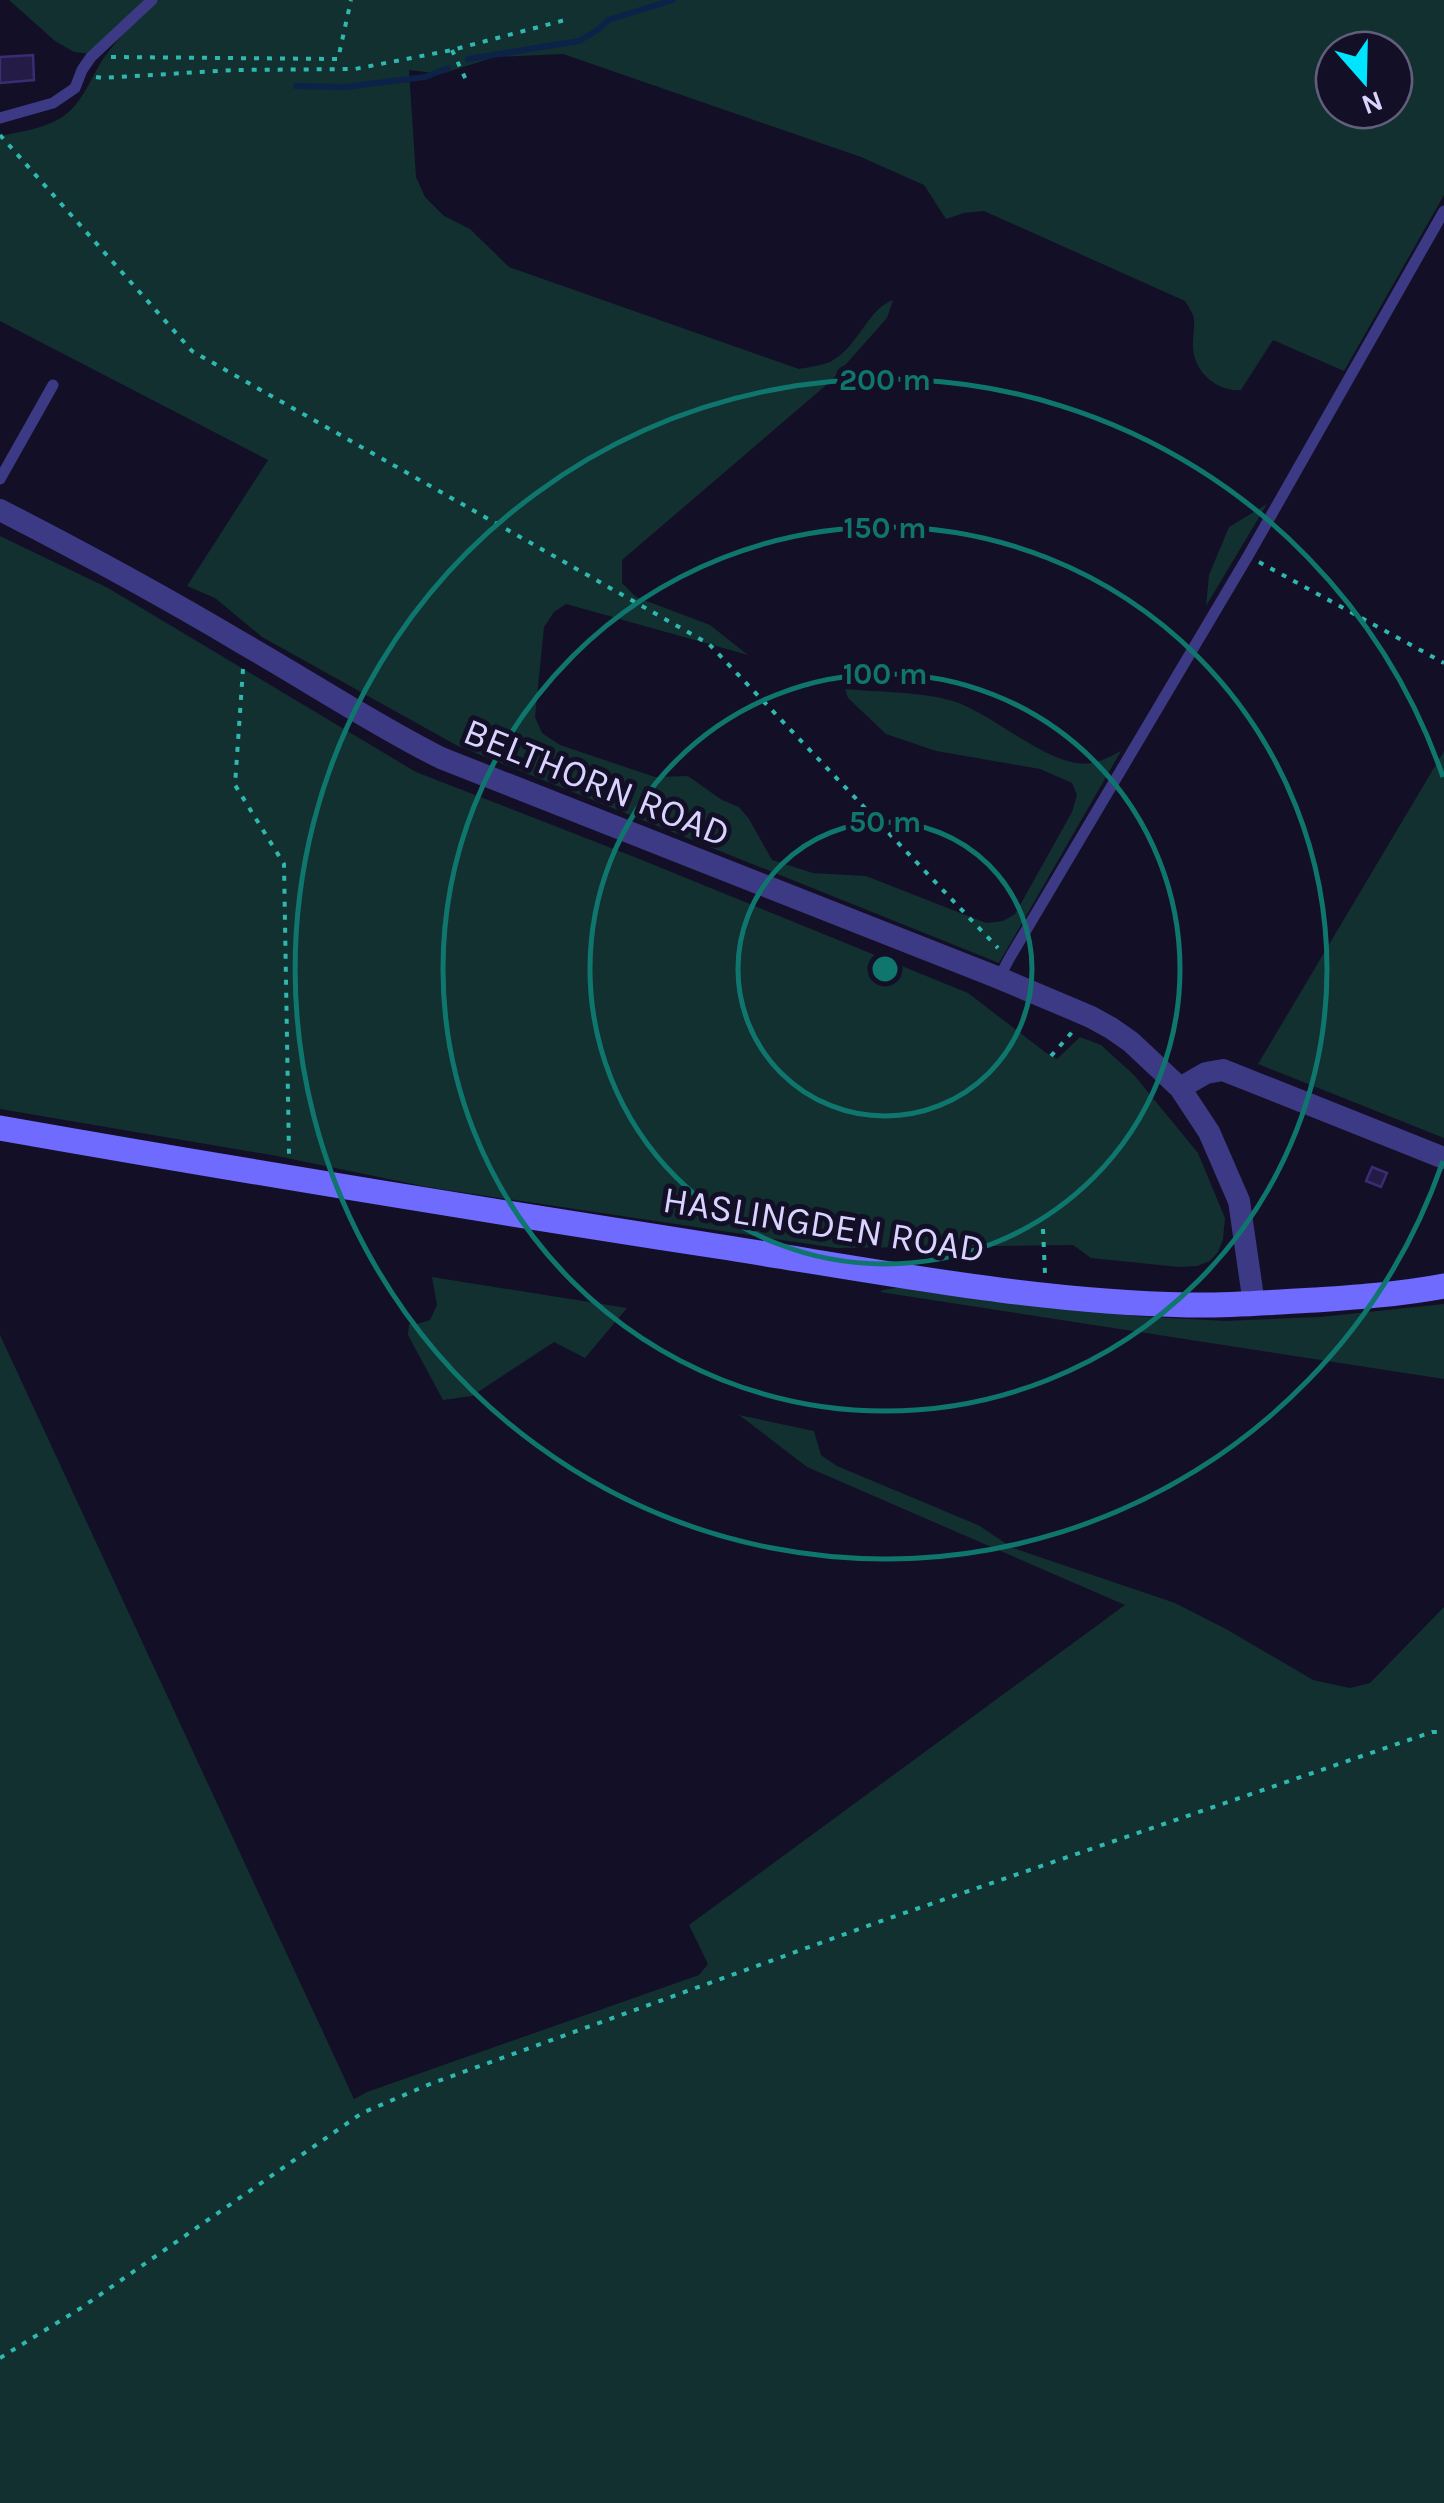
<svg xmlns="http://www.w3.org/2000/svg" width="1444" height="2503" font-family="Karla,sans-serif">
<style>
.green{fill:#12302f;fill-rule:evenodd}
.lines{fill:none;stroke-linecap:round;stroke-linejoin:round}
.stream{stroke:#0c2248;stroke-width:6}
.building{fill:#241b47;stroke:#3b2d73;stroke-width:2.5}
.path{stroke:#2fb8b0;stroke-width:4;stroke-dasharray:5 8;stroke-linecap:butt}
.service{stroke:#3d3a85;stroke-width:11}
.minor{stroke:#3d3a85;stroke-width:22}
.secondary{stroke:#6f6bff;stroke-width:25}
.ring{fill:none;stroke:#0f766e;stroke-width:5}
.labels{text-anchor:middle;stroke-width:10;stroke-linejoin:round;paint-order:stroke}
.street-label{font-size:38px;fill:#d9d4ff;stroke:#130f26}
.centre{fill:#0f766e;stroke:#130f26;stroke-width:5}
.ring-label{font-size:30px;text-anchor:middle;font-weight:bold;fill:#0f766e;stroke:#130f26;stroke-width:10;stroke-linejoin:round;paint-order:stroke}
</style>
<rect width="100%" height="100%" fill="#130f26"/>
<!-- green -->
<path class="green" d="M 9,0 L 144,0 L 92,54 L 74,52 L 55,41 Z
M 157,0 L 1444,0 L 1444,195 L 1344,371 L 1273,340 L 1241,390 C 1217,392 1194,372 1193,347 C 1192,337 1196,325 1193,315 C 1191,310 1188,306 1185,301 L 984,211 L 964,213 L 946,219 L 924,185 L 861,157 L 563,54 L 495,57 L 441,74 L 409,70 L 416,177 L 425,197 L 444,216 L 470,229 L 509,267 L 799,369 C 808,367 821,366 830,362 C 858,348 867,309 893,300 L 887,318 L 831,381 L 622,560 L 622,583 L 636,597 L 710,625 L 748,655 L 566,604 L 554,612 L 544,627 L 535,717 L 542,733 L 560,745 L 655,777 L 688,776 L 722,800 L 739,807 L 749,819 L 772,860 L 813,873 L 866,876 L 986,923 L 1003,921 L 1015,914 L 1072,812 L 1077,795 L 1072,783 L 1040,769 L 936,751 L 886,734 L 848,698 L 845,689 C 878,692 923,692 953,701 C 995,714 1051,770 1092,763 C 1102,761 1111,756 1121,751 L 999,963 L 456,745 L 262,637 L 215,598 L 187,586 L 268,460 L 0,321 L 0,136 C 20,132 41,129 59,119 C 85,104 91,73 109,51 C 123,33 140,16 157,0 ZM 1334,50 L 1394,50 L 1394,110 L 1334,110 Z
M 1267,504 L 1206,606 L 1209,575 L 1229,527 Z
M 0,536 L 108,588 L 416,772 L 637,858 L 968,993 L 1045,1052 L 1057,1059 L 1080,1037 L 1101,1045 L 1134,1075 L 1198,1153 L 1225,1218 L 1223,1239 L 1218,1252 L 1210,1261 L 1197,1266 L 1179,1267 L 1091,1258 L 1073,1245 L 836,1248 L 427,1187 L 277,1156 L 0,1109 Z
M 1444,751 L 1444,1138 L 1258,1064 Z
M 432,1277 L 627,1308 L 585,1358 L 554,1342 L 472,1396 L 443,1400 L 408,1335 L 409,1324 L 417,1324 L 430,1320 L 437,1305 Z
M 902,1287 L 1134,1316 L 1225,1321 L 1320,1317 L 1444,1304 L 1444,1379 L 880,1292 L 883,1290 Z
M 0,1335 L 354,2099 L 367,2092 L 699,1975 L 708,1964 L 689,1925 L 1125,1605 L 807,1467 L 739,1415 L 814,1431 L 821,1455 L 837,1466 L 978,1525 L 1013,1548 L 1175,1603 L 1226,1629 L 1313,1680 L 1350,1688 L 1370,1683 L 1444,1607 L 1444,2503 L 0,2503 Z"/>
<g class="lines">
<!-- stream -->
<path class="stream" d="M 468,59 L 579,41 L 599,29 L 608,20 L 673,0
M 296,86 L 345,87 L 425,77 L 448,68"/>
</g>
<!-- building -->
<path class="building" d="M 33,55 L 34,80 L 0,83 L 0,57 Z
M 1372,1167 L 1387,1173 L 1381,1187 L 1366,1181 Z"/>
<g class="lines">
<!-- path -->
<path class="path" d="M 452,50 L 468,84
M 111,57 L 338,59 L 351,0
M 96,77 L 102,78 L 234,70 L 355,69 L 452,50 L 565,20
M 0,135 L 192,351 L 709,644 L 998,948
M 1259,562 L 1444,663
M 243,669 L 235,785 L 284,864 L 289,1155
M 1051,1056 L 1074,1030
M 1043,1229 L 1045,1274
M 0,2358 L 81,2308 L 362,2113 L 430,2084 L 884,1920 L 1432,1732 L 1444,1732"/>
<!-- service -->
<path class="service" d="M 0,118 L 53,103 L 75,88 L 82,70 L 91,57 L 152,0
M 0,479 L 53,385
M 999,978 L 1009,959 L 1248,556 L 1444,211"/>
<!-- minor -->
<path class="minor" d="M 0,510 C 82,552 163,596 242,643 C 309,681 373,724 441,758 L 999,978 L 1091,1017 L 1111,1028 L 1131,1042 L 1180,1088 L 1209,1132 L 1239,1201 L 1254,1304
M 1180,1088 L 1206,1073 L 1223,1070 L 1444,1158"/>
<!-- secondary -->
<path class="secondary" d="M 0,1128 C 238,1170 477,1209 716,1246 C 872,1270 1030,1302 1188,1305 C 1231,1306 1274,1302 1316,1300 C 1359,1297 1402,1294 1444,1286"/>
</g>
<!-- distance rings -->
<g class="ring">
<circle cx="885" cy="969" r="147"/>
<circle cx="885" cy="969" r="295"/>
<circle cx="885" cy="969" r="442"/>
<path d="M1443 1161A590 590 0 1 1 1443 777"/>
</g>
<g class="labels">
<!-- street labels -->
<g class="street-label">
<text transform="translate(597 782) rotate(22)" y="13">BELTHORN ROAD</text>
<text transform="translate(824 1224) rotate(9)" y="13">HASLINGDEN ROAD</text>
</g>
</g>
<circle cx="885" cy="969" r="15" class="centre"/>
<g class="ring-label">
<text x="885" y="390">200 m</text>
<text x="885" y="538">150 m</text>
<text x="885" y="684">100 m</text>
<text x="885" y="832">50 m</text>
</g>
<!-- north arrow -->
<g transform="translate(1364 80) rotate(160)"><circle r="48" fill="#130f26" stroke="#625e7d" stroke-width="2.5"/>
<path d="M0-8L18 38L0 25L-18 38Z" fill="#00e5ff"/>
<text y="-15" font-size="28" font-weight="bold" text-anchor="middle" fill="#d9d4ff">N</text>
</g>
</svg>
